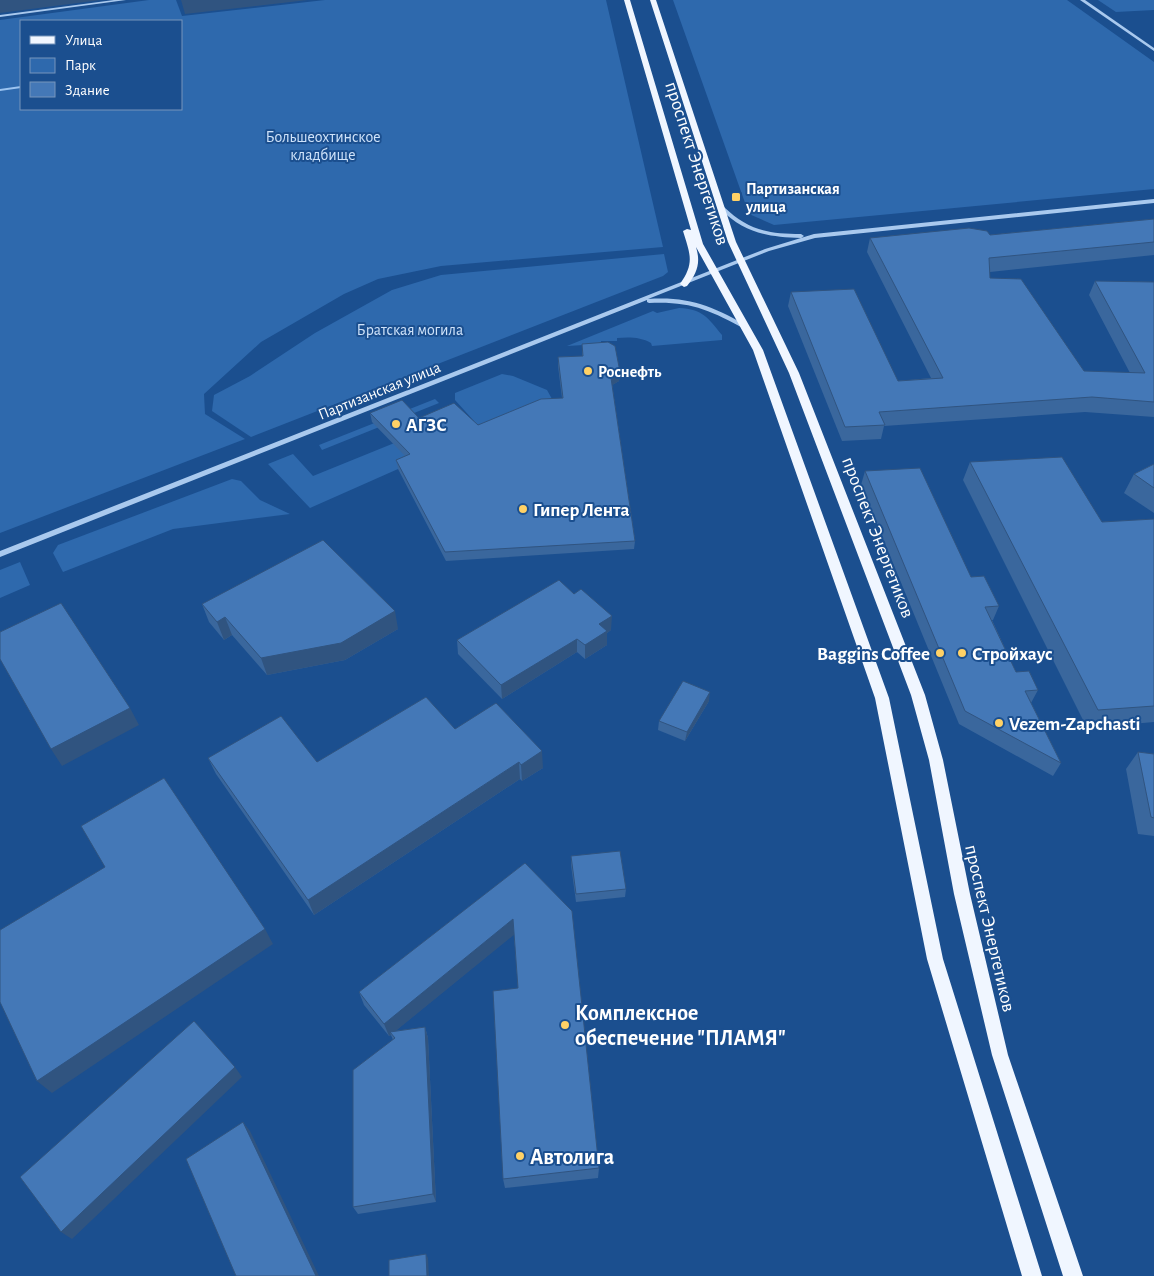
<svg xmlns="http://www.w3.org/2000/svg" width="1154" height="1276" font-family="'Alegreya Sans',sans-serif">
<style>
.green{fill:#2e69ad;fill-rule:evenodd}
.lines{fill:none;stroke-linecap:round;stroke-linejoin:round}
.stream{fill:#9cc4f0;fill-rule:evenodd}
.minor{fill:#a9c9ee;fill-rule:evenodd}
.major{fill:#f0f6ff;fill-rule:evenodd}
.wall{fill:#3a679d}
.shaded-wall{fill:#305480}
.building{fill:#4478b7;stroke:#305480}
.poi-dot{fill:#ffd166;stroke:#1b4f8f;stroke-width:2}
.labels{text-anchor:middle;stroke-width:4;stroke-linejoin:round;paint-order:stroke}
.far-park-label{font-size:16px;fill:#cfe3fa;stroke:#1b4f8f}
.far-poi-label{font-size:16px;font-weight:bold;fill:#fff;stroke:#1b4f8f;text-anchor:start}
.far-street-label{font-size:16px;fill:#fff;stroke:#1b4f8f}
.street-label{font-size:19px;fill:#fff;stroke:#1b4f8f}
.poi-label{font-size:19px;font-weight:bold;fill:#fff;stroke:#1b4f8f;text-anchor:start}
.near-poi-label{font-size:22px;font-weight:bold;fill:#fff;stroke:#1b4f8f;text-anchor:start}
</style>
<rect width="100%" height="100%" fill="#1b4f8f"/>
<!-- green -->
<path class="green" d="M 149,0 L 176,0 L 182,16 L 325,0 L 606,0 L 663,247 L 441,266 L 378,279 L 344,294 L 261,342 L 204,394 L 205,414 L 245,439 L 0,533 L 0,20 ZM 21,21 L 181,21 L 181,109 L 21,109 Z
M 673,0 L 1067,0 L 1154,62 L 1154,189 L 774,225 L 749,214 Z
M 1098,0 L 1154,0 L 1154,10 L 1116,12 Z
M 664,254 L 668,272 L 663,276 L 251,437 L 212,411 L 214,395 L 250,376 L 315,333 L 392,290 L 441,275 Z
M 679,308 C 703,309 708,318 722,335 L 722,340 L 652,346 L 651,343 C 641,337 629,337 617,338 L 617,341 L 601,341 L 601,344 L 567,346 L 653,311 L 657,313 Z
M 502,374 L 513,376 L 547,390 L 552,399 L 546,404 L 436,438 L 474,421 L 455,400 L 455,393 Z
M 435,399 L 439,403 L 322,450 L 319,445 Z
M 419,433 L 398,469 L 310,508 L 268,464 L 293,454 L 313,476 Z
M 232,479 L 241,481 L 260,500 L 290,514 L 173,529 L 63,572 L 53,553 L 58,545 Z
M 20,562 L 30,585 L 0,598 L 0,570 Z"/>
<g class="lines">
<!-- stream -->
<path class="stream" d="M 21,86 L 21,88 L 0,91 L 0,89 Z"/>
<!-- minor -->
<path class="minor" d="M 114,0 L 126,0 L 0,17 L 0,15 Z
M 1080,0 L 1085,0 L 1154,48 L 1154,51 Z
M 1154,199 L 1154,203 L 815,238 L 769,251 L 648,299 C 689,296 715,307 749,327 L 749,329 L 745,329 C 710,310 690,301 649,303 L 647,302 L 647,300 L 0,557 L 0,551 L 765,249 L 814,234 Z
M 720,207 L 724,207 C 748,230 768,234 801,234 L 804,236 L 801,238 C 767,237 745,233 720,209 Z"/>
<!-- major -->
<path class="major" d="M 624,0 L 630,0 L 703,244 L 763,350 L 889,698 L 943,959 L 1042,1276 L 1022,1276 L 927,959 L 875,698 L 753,350 L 696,247 C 701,263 697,273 687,286 L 684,287 L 680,284 C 695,263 690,254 683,231 L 687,229 L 691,230 Z
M 650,0 L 656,0 L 736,242 L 799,373 L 925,695 L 943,760 L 970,894 L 1008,1055 L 1083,1276 L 1063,1276 L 992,1055 L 954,894 L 929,760 L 911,695 L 789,373 L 728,242 Z"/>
</g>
<!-- wall -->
<path class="wall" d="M 1154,219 L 1154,255 L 990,272 L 990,278 L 1084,371 L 1130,373 L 1089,295 L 1095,281 L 1154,282 L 1154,417 L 1085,412 L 884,426 L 881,439 L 842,441 L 788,306 L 791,292 L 898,381 L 931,378 L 867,252 L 870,238 L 990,235 Z
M 582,344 L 620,372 L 619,381 L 612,385 L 635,541 L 634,549 L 446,561 L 398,469 L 396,460 L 405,456 L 372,422 L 370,413 L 478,425 L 562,398 L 558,366 L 558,357 L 582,356 Z
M 970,462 L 1102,522 L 1154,519 L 1154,722 L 1087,728 L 963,480 Z
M 1154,464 L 1154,513 L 1124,493 L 1134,474 Z
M 865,471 L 971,577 L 999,606 L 993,620 L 992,620 L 1016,672 L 1038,690 L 1031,703 L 1061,763 L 1053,776 L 959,724 L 861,485 Z
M 202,604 L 398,629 L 345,660 L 267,675 L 232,635 L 224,640 L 209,622 Z
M 611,630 L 607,633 L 607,645 L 585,659 L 577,652 L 502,699 L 458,654 L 457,640 Z
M 709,701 L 685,741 L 658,730 L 659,721 Z
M 455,729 L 543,768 L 522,781 L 520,779 L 314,915 L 216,774 L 208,758 L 317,762 Z
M 1138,752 L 1154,754 L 1154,836 L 1138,834 L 1126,769 Z
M 571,856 L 626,889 L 625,897 L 576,902 L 571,865 Z
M 525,863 L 599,1168 L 598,1178 L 505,1188 L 503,1179 L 518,988 L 514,934 L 395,1031 L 425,1027 L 428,1038 L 436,1202 L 358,1214 L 353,1207 L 393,1040 L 391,1035 L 389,1036 L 364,1005 L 359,992 Z"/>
<!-- shaded-wall -->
<path class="shaded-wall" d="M 0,0 L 101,0 L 0,13 Z
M 181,0 L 308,0 L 185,14 Z
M 620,372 L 619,381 L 611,386 L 611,378 Z
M 395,611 L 398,629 L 345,660 L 267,675 L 261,658 Z
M 612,616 L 611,630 L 607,633 L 607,645 L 585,659 L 585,645 L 599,624 Z
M 225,617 L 232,635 L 224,640 L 217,622 Z
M 577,639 L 577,652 L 502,699 L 501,685 Z
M 710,692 L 709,701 L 685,741 L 687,732 Z
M 130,708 L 139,725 L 62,766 L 51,749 Z
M 542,751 L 543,768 L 522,781 L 521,765 Z
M 519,762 L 520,779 L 314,915 L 308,900 Z
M 513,919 L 515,934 L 392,1034 L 390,1032 L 391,1035 L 389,1036 L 384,1024 Z
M 265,929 L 273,944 L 52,1093 L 37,1081 Z
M 425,1027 L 428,1038 L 436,1202 L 433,1194 Z
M 235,1067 L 242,1077 L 72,1239 L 61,1232 Z
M 243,1122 L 250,1131 L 319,1276 L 316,1276 Z
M 426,1254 L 428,1258 L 429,1276 L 427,1276 Z"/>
<!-- building -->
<path class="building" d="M 1154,219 L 1154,242 L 989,258 L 990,278 L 1021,279 L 1084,371 L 1145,373 L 1095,281 L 1154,282 L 1154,402 L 1092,397 L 879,412 L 885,425 L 845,427 L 791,292 L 854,289 L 898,381 L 943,378 L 870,238 L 969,228 L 987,231 L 990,235 Z
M 608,342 L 615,346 L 620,372 L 611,378 L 635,541 L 445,552 L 396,460 L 410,454 L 370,413 L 402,400 L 419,418 L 454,403 L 478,425 L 541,399 L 563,398 L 558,357 L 583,356 L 582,344 Z
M 1062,457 L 1102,522 L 1154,519 L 1154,706 L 1098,710 L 970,462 Z
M 1154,464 L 1154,488 L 1134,474 Z
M 920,468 L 971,577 L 984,576 L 999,606 L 985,607 L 1016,672 L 1029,671 L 1038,690 L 1025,691 L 1061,763 L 965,711 L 865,471 Z
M 323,540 L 395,611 L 341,643 L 261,658 L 225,617 L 217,622 L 202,604 Z
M 559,580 L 574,594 L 581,589 L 612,616 L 599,624 L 607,631 L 585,645 L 577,639 L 501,685 L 457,640 Z
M 61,603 L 130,708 L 51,749 L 0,659 L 0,632 Z
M 683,681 L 710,692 L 687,732 L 659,721 Z
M 426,697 L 455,729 L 496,703 L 542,751 L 521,765 L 519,762 L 308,900 L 208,758 L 281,716 L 317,762 Z
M 1138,752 L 1154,754 L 1154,818 L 1151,817 Z
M 164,778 L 265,929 L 37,1081 L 0,1002 L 0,930 L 105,867 L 81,826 Z
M 620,851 L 626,889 L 576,894 L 571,856 Z
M 525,863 L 572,911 L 599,1168 L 503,1179 L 493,991 L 518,988 L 513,919 L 384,1024 L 359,992 Z
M 194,1021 L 235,1067 L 61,1232 L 20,1177 Z
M 425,1027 L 433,1194 L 353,1207 L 353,1070 L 395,1038 L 390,1032 Z
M 243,1122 L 316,1276 L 236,1276 L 186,1159 Z
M 426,1254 L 427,1276 L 389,1276 L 389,1260 Z"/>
<!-- markers -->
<g class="poi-dot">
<rect x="731" y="192" width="10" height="10" rx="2.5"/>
<circle cx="588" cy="371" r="5"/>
<circle cx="396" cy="424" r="5"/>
<circle cx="523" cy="509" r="5"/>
<circle cx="940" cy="653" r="5"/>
<circle cx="962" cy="653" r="5"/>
<circle cx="999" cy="723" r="5"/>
<circle cx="565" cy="1025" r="5"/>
<circle cx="520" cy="1156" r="5"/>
</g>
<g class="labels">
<!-- far-park labels -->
<g class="far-park-label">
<text x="323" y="142">Большеохтинское<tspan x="323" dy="18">кладбище</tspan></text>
<text x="410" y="335">Братская могила</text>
</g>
<!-- far-poi labels -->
<g class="far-poi-label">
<text x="746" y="194">Партизанская<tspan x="746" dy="18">улица</tspan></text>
<text x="598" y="377">Роснефть</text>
</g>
<!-- far-street labels -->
<g class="far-street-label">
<text transform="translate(379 390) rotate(-22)" y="6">Партизанская улица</text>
</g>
<!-- street labels -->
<g class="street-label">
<text transform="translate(698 163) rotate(72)" y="7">проспект Энергетиков</text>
<text transform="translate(879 537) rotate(69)" y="7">проспект Энергетиков</text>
<text transform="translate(991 928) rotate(77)" y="7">проспект Энергетиков</text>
</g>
<!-- poi labels -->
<g class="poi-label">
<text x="406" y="431">АГЗС</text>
<text x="533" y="516">Гипер Лента</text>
<text x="930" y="660" text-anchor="end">Baggins Coffee</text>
<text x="972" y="660">Стройхаус</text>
<text x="1009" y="730">Vezem-Zapchasti</text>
</g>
<!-- near-poi labels -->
<g class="near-poi-label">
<text x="575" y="1020">Комплексное<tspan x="575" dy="25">обеспечение "ПЛАМЯ"</tspan></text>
<text x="530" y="1164">Автолига</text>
</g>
</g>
<!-- legend -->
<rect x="20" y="20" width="162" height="90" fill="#1b4f8f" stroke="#7695bc"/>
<rect x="30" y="36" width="25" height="8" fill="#f0f6ff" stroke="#7695bc"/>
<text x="65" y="45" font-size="15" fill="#ffffff">Улица</text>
<rect x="30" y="58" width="25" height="15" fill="#2e69ad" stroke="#7695bc"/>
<text x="65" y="70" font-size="15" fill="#ffffff">Парк</text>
<rect x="30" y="82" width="25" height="15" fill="#4478b7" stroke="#7695bc"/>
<text x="65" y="95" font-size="15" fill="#ffffff">Здание</text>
</svg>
